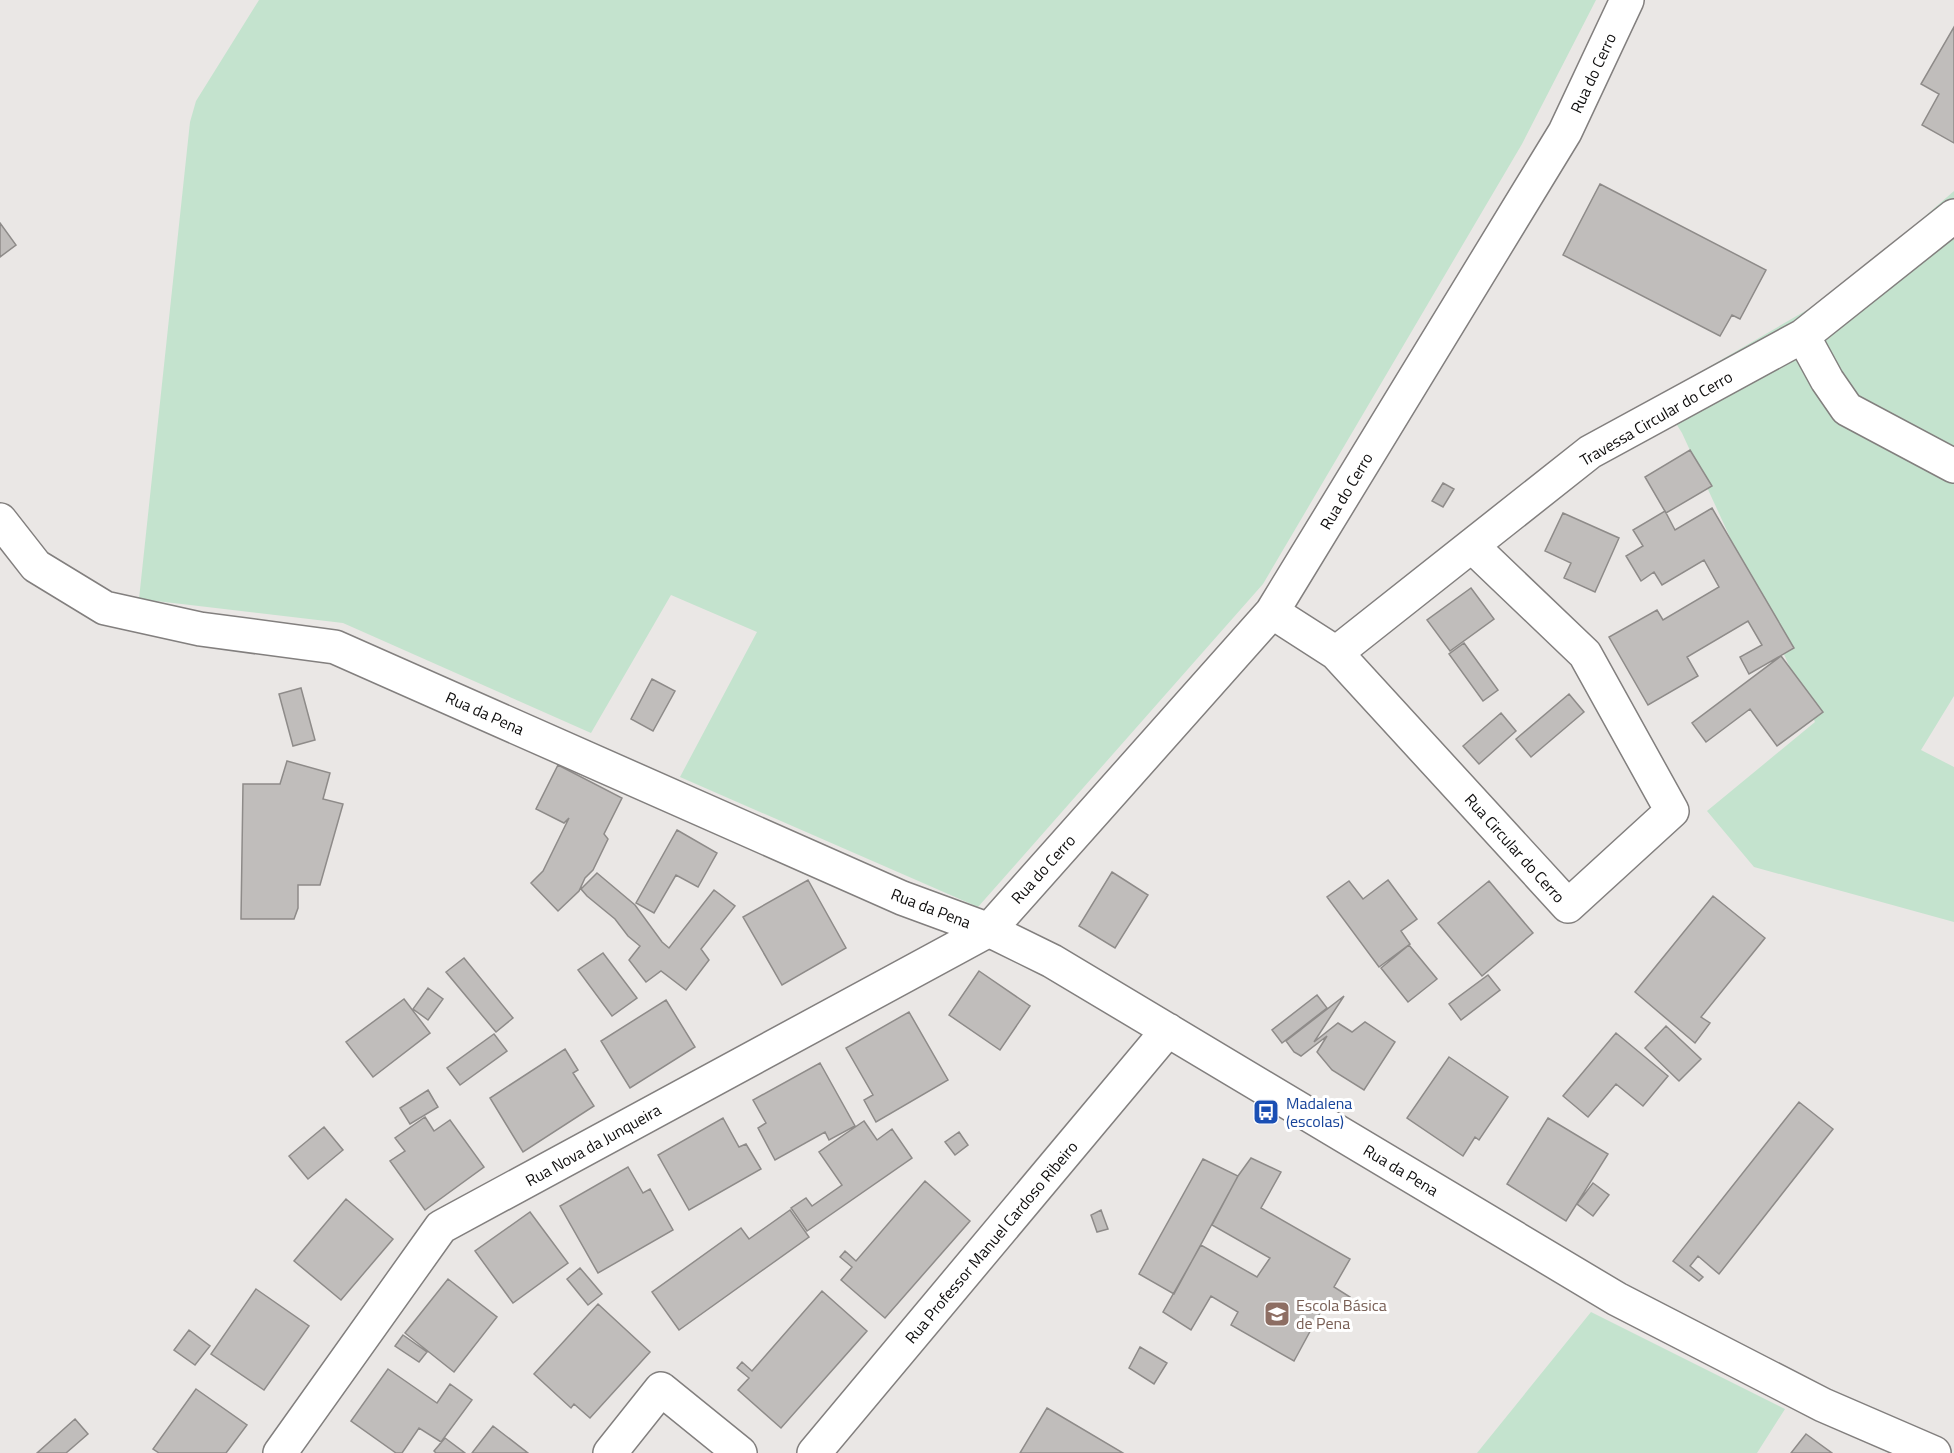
<svg xmlns="http://www.w3.org/2000/svg" width="1954" height="1453" font-family="'Titillium Web',sans-serif">
<style>
.green{fill:#c4e3ce}
.building{fill:#c0bdbb;stroke:#8e8b89;stroke-width:1.5}
.lines{fill:none;stroke-linecap:round;stroke-linejoin:round}
.minor-casing{stroke:#827f7e;stroke-width:36}
.minor{stroke:#fff;stroke-width:33}
.labels{text-anchor:middle;stroke-width:6;stroke-linejoin:round;paint-order:stroke}
.street-label{font-size:16px;fill:#0d0c0c;stroke:#fff}
.transit-label{font-size:16px;fill:#164399;stroke:#fff;text-anchor:start}
.education-label{font-size:16px;fill:#785e54;stroke:#fff;text-anchor:start}
</style>
<rect width="100%" height="100%" fill="#eae7e5"/>
<!-- green -->
<path class="green" d="M 259,0 L 1596,0 L 1522,144 L 1263,584 L 978,907 L 680,777 L 757,632 L 671,595 L 591,733 L 343,623 L 139,599 L 190,122 L 196,101 Z
M 1954,191 L 1954,696 L 1921,750 L 1954,767 L 1954,922 L 1754,867 L 1707,811 L 1815,722 L 1682,433 L 1659,396 L 1838,292 Z
M 1591,1312 L 1785,1409 L 1757,1453 L 1477,1453 Z"/>
<!-- building -->
<path class="building" d="M 1954,27 L 1954,143 L 1922,125 L 1939,94 L 1921,84 Z
M 1600,184 L 1766,270 L 1740,319 L 1732,315 L 1720,336 L 1563,255 Z
M 0,223 L 16,245 L 0,257 Z
M 1690,450 L 1712,486 L 1666,513 L 1645,477 Z
M 1443,483 L 1454,489 L 1443,507 L 1432,501 Z
M 1712,508 L 1794,648 L 1749,674 L 1740,657 L 1762,645 L 1748,621 L 1687,657 L 1698,676 L 1648,705 L 1609,637 L 1657,610 L 1663,620 L 1719,587 L 1704,560 L 1662,585 L 1654,572 L 1641,581 L 1626,556 L 1643,546 L 1633,530 L 1665,511 L 1675,530 Z
M 1563,513 L 1619,538 L 1595,592 L 1564,578 L 1571,563 L 1545,551 Z
M 1471,588 L 1494,619 L 1450,651 L 1427,620 Z
M 1464,643 L 1498,690 L 1483,701 L 1449,654 Z
M 1781,656 L 1823,712 L 1777,746 L 1750,709 L 1706,742 L 1692,723 Z
M 652,679 L 675,691 L 653,731 L 631,719 Z
M 301,688 L 315,740 L 293,746 L 279,694 Z
M 1569,694 L 1584,712 L 1531,757 L 1516,739 Z
M 1501,713 L 1516,731 L 1479,764 L 1463,746 Z
M 287,761 L 330,773 L 323,799 L 343,804 L 320,885 L 298,885 L 298,908 L 294,919 L 241,919 L 243,784 L 280,784 Z
M 558,765 L 622,798 L 604,834 L 608,839 L 593,870 L 585,878 L 579,891 L 558,911 L 531,883 L 543,871 L 569,818 L 564,823 L 536,809 Z
M 677,830 L 717,853 L 698,887 L 676,875 L 654,913 L 636,903 Z
M 1112,872 L 1148,895 L 1115,948 L 1079,926 Z
M 597,873 L 635,905 L 662,942 L 669,948 L 714,890 L 735,906 L 701,949 L 709,960 L 686,990 L 661,971 L 646,982 L 629,960 L 640,946 L 628,936 L 615,919 L 587,896 L 581,889 Z
M 808,880 L 846,948 L 782,985 L 743,917 Z
M 1388,880 L 1417,919 L 1401,931 L 1410,944 L 1379,967 L 1327,897 L 1349,881 L 1363,899 Z
M 1489,881 L 1533,933 L 1482,976 L 1438,923 Z
M 1713,896 L 1765,938 L 1701,1017 L 1710,1023 L 1695,1043 L 1635,992 Z
M 1409,945 L 1437,979 L 1408,1002 L 1381,968 Z
M 603,953 L 637,998 L 612,1016 L 578,970 Z
M 464,958 L 513,1018 L 496,1032 L 446,972 Z
M 979,971 L 1030,1006 L 1000,1050 L 949,1015 Z
M 1488,975 L 1500,990 L 1461,1020 L 1449,1004 Z
M 428,988 L 443,999 L 428,1020 L 413,1009 Z
M 1317,995 L 1327,1008 L 1282,1043 L 1272,1030 Z
M 1344,996 L 1314,1042 L 1338,1023 L 1352,1032 L 1365,1022 L 1395,1042 L 1364,1090 L 1332,1070 L 1317,1052 L 1327,1036 L 1301,1056 L 1294,1052 L 1286,1041 Z
M 404,999 L 430,1033 L 373,1077 L 346,1042 Z
M 666,1000 L 695,1047 L 630,1088 L 601,1041 Z
M 909,1012 L 948,1080 L 876,1122 L 864,1100 L 873,1095 L 846,1048 Z
M 1666,1026 L 1701,1059 L 1679,1081 L 1645,1048 Z
M 1616,1033 L 1668,1076 L 1643,1106 L 1616,1084 L 1588,1117 L 1563,1096 Z
M 494,1034 L 507,1051 L 460,1085 L 447,1068 Z
M 565,1049 L 578,1070 L 573,1073 L 594,1106 L 523,1152 L 490,1098 Z
M 1449,1057 L 1508,1097 L 1479,1140 L 1475,1137 L 1463,1156 L 1407,1118 Z
M 820,1063 L 855,1126 L 829,1140 L 825,1132 L 775,1160 L 758,1128 L 766,1123 L 753,1100 Z
M 428,1090 L 438,1107 L 410,1124 L 400,1108 Z
M 1799,1102 L 1833,1129 L 1719,1274 L 1698,1256 L 1690,1266 L 1703,1277 L 1699,1281 L 1673,1261 Z
M 425,1117 L 434,1131 L 450,1120 L 484,1167 L 425,1210 L 390,1161 L 405,1151 L 395,1138 Z
M 723,1118 L 739,1147 L 746,1144 L 761,1169 L 689,1210 L 658,1155 Z
M 1548,1118 L 1608,1154 L 1566,1221 L 1507,1184 Z
M 864,1121 L 877,1140 L 892,1129 L 912,1158 L 807,1231 L 791,1208 L 806,1198 L 812,1206 L 842,1185 L 819,1152 Z
M 324,1127 L 343,1150 L 308,1179 L 289,1156 Z
M 959,1132 L 968,1145 L 955,1155 L 945,1142 Z
M 1251,1158 L 1281,1172 L 1261,1208 L 1350,1259 L 1334,1287 L 1350,1297 L 1341,1310 L 1326,1302 L 1294,1361 L 1231,1325 L 1238,1312 L 1211,1296 L 1191,1330 L 1163,1312 L 1201,1245 L 1257,1277 L 1270,1258 L 1212,1225 L 1238,1176 Z
M 1203,1159 L 1238,1176 L 1174,1294 L 1139,1274 Z
M 628,1167 L 643,1193 L 650,1189 L 673,1230 L 598,1273 L 560,1206 Z
M 925,1181 L 970,1221 L 885,1318 L 841,1280 L 852,1267 L 840,1257 L 845,1251 L 856,1261 Z
M 1593,1183 L 1609,1195 L 1593,1216 L 1577,1204 Z
M 346,1199 L 393,1239 L 341,1300 L 294,1261 Z
M 790,1210 L 809,1237 L 679,1330 L 652,1292 L 741,1228 L 749,1239 Z
M 1101,1210 L 1108,1229 L 1097,1232 L 1091,1215 Z
M 530,1212 L 568,1263 L 513,1303 L 475,1251 Z
M 580,1268 L 602,1294 L 588,1305 L 567,1279 Z
M 448,1279 L 497,1317 L 454,1372 L 405,1333 Z
M 256,1289 L 309,1326 L 264,1390 L 211,1354 Z
M 822,1291 L 867,1331 L 781,1428 L 738,1390 L 749,1378 L 737,1368 L 742,1362 L 752,1371 Z
M 598,1304 L 650,1352 L 590,1418 L 574,1404 L 571,1408 L 534,1374 Z
M 189,1330 L 210,1346 L 195,1365 L 174,1350 Z
M 403,1335 L 427,1352 L 419,1362 L 395,1346 Z
M 1140,1347 L 1167,1363 L 1154,1384 L 1129,1368 Z
M 388,1369 L 437,1403 L 450,1384 L 472,1400 L 441,1442 L 419,1428 L 402,1453 L 396,1453 L 351,1421 Z
M 196,1389 L 247,1425 L 226,1453 L 159,1453 L 153,1449 Z
M 1047,1408 L 1123,1453 L 1020,1453 Z
M 75,1419 L 88,1434 L 66,1453 L 37,1453 Z
M 493,1426 L 528,1453 L 472,1453 Z
M 1806,1434 L 1832,1453 L 1791,1453 Z
M 445,1438 L 465,1453 L 436,1453 L 434,1451 Z"/>
<g class="lines">
<!-- minor casing -->
<g class="minor-casing">
<path id="minor" d="M 1803,336 L 1827,380 L 1847,409 L 1954,466
M 0,520 L 36,566 L 105,608 L 200,629 L 335,647 L 902,898 L 989,930 L 1052,961 L 1617,1299 L 1823,1405 L 1934,1453
M 1272,612 L 1336,653 L 1568,906 L 1672,811 L 1585,654 L 1472,546
M 1336,653 L 1590,452 L 1803,336 L 1954,216
M 280,1453 L 441,1227 L 989,930 L 1272,612 L 1565,132 L 1627,0
M 610,1453 L 661,1389 L 740,1453
M 814,1453 L 1168,1030"/>
</g>
<!-- minor -->
<use href="#minor" class="minor"/>
</g>
<!-- icons -->
<defs>
<g id="bus-square" transform="scale(1.35)"><rect x="-9" y="-9" width="18" height="18" rx="4" fill="#1a4fb4" stroke="#fff"/><path d="M-5-6H5V4H4V6H2V4H-2V6H-4V4H-5ZM-3.5-4V0h7V-4ZM-3.5 1.2v1.5H-2V1.2ZM2 1.2v1.5H3.5V1.2Z" fill="#fff"/></g>
<g id="school-square" transform="scale(1.35)"><rect x="-9" y="-9" width="18" height="18" rx="4" fill="#8d6e63" stroke="#fff"/><path d="M0-5L7-2L0 1L-7-2ZM-4 1L0 2.5L4 1V4Q0 6-4 4Z" fill="#fff"/></g>
</defs>
<g fill-rule="evenodd">
<use href="#bus-square" x="1266" y="1112"/>
<use href="#school-square" x="1277" y="1314"/>
</g>
<g class="labels">
<!-- street labels -->
<g class="street-label">
<text transform="translate(1593 73) rotate(-65)" y="6">Rua do Cerro</text>
<text transform="translate(1656 418) rotate(-30)" y="6">Travessa Circular do Cerro</text>
<text transform="translate(1346 491) rotate(-59)" y="6">Rua do Cerro</text>
<text transform="translate(485 713) rotate(24)" y="6">Rua da Pena</text>
<text transform="translate(1515 848) rotate(48)" y="6">Rua Circular do Cerro</text>
<text transform="translate(1043 869) rotate(-48)" y="6">Rua do Cerro</text>
<text transform="translate(931 908) rotate(21)" y="6">Rua da Pena</text>
<text transform="translate(593 1145) rotate(-29)" y="6">Rua Nova da Junqueira</text>
<text transform="translate(1401 1170) rotate(31)" y="6">Rua da Pena</text>
<text transform="translate(991 1242) rotate(-50)" y="6">Rua Professor Manuel Cardoso Ribeiro</text>
</g>
<!-- transit labels -->
<g class="transit-label">
<text x="1286" y="1109">Madalena<tspan x="1286" dy="18">(escolas)</tspan></text>
</g>
<!-- education labels -->
<g class="education-label">
<text x="1296" y="1311">Escola Básica<tspan x="1296" dy="18">de Pena</tspan></text>
</g>
</g>
</svg>
